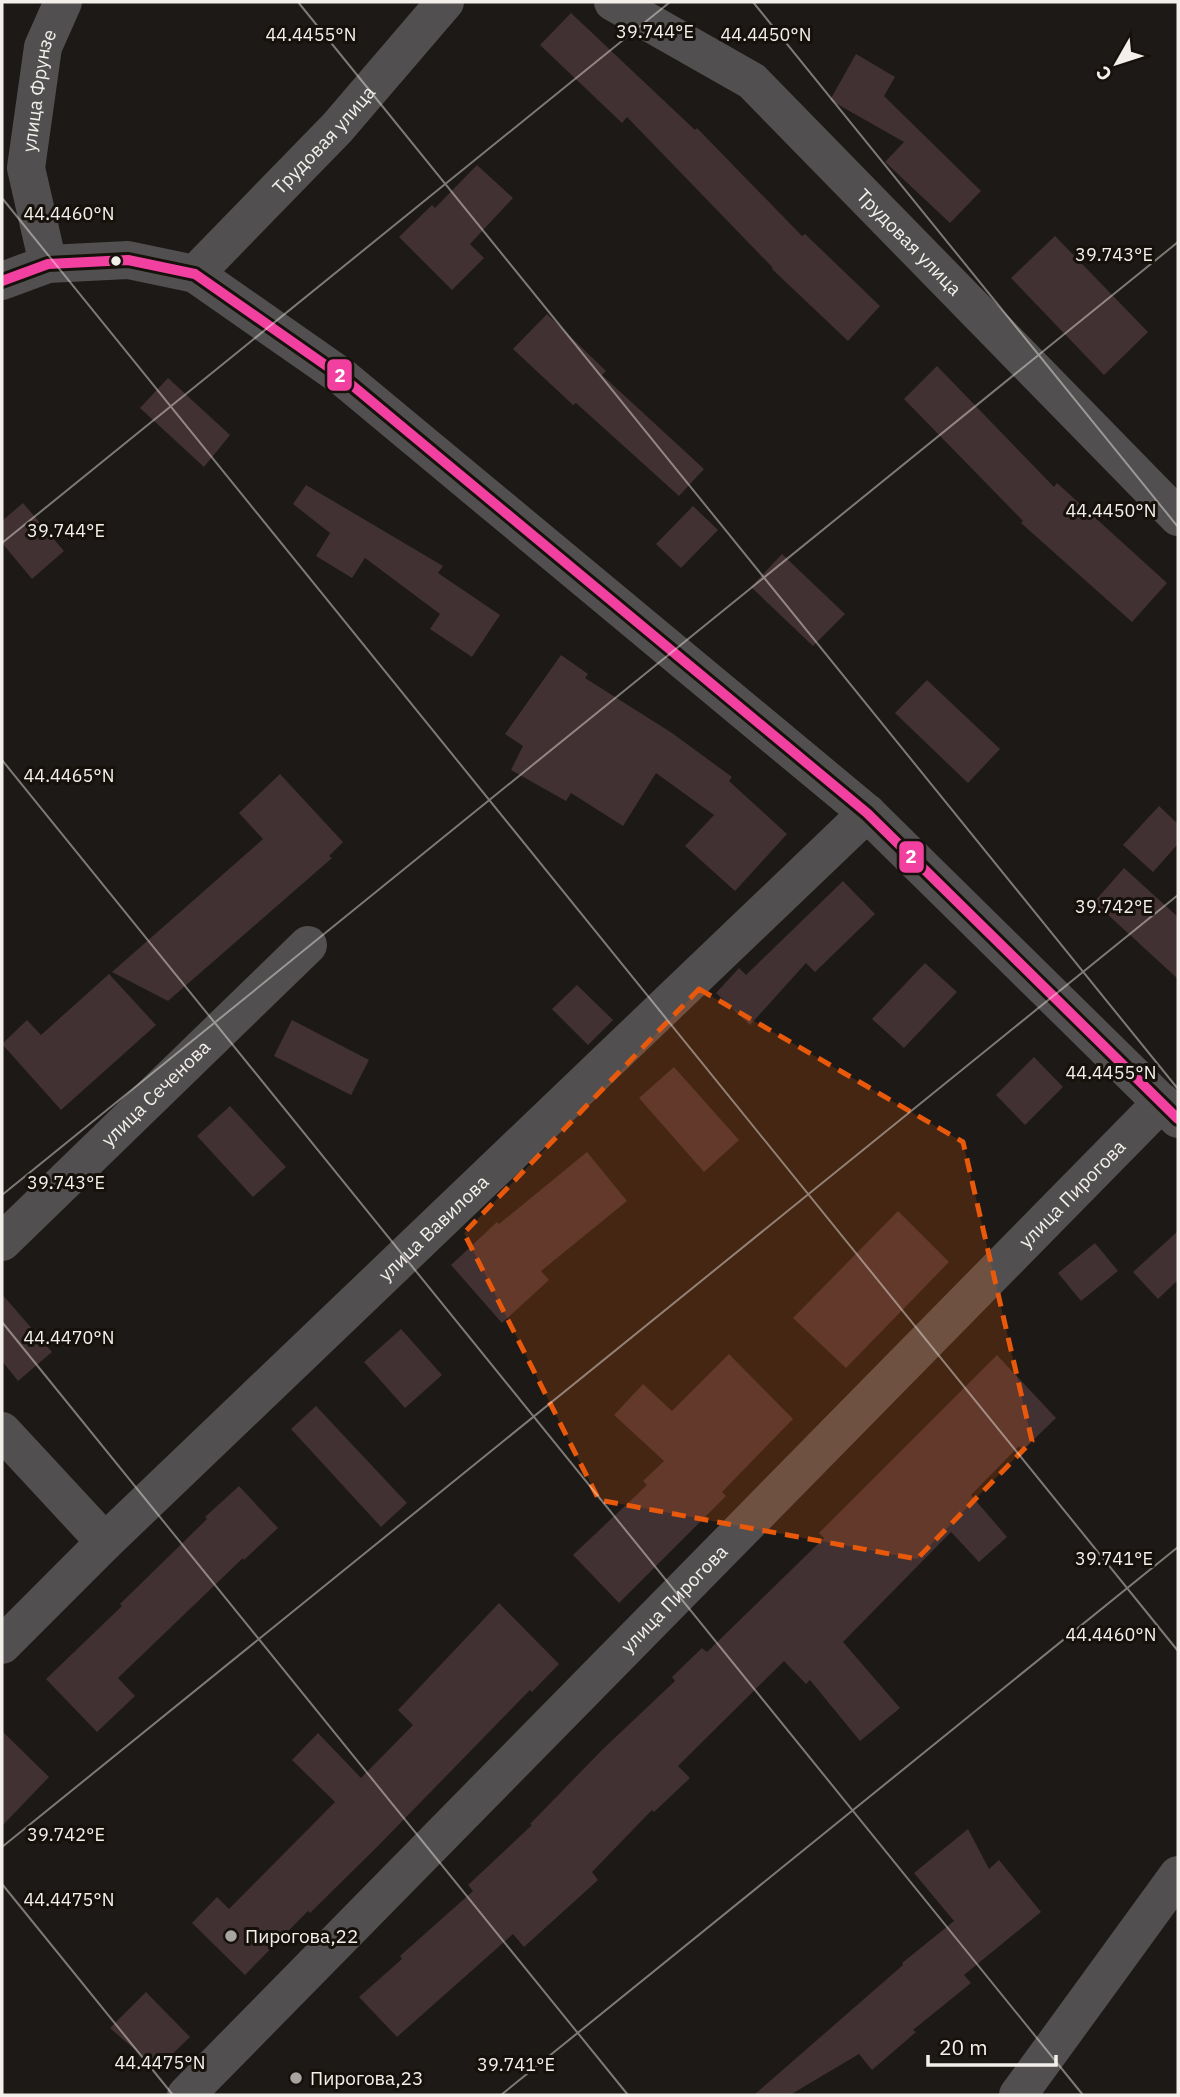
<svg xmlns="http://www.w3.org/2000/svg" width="1180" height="2097" font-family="'IBM Plex Sans',sans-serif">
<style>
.building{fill:#423132}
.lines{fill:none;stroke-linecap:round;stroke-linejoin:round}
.minor{stroke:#514f4f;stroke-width:38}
.tertiary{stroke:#514f4f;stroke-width:38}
.bus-1-casing{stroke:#16110a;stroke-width:16}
.bus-1{stroke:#f240a1;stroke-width:10}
.marked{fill:#e8590c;fill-opacity:0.2;stroke:#e8590c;stroke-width:5;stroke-dasharray:14 9;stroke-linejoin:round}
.ticks{fill:none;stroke:#f3f0eb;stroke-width:2;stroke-opacity:0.45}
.bus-dot{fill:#f3f0eb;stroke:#16110a;stroke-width:2.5}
.poi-dot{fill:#a8a5a0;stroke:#16110a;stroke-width:2.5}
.labels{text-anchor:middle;stroke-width:6;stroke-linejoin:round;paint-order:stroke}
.street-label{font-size:19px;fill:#f3f0eb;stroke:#16110a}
.poi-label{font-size:19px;fill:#f3f0eb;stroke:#16110a;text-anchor:start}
.ticks-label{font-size:18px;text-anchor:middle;fill:#f3f0eb;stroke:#16110a;stroke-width:6;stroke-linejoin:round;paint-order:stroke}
.line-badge{stroke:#16110a;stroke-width:2.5}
.badge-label{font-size:19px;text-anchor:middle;font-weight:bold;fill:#fff}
</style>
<rect width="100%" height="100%" fill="#1c1916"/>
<!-- building -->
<path class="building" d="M 571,13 L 695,130 L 697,128 L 802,236 L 805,234 L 880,306 L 848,341 L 772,269 L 773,268 L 627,117 L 622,123 L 540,45 Z
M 856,54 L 895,77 L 884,96 L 981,191 L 950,223 L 885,162 L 904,142 L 830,100 Z
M 477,165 L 513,198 L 470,244 L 484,258 L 452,290 L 399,237 L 432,205 L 435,208 Z
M 1055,236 L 1148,332 L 1104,375 L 1011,278 Z
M 547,314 L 606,371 L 602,375 L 704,469 L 679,496 L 576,403 L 573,405 L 513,349 Z
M 937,366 L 1054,487 L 1057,483 L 1167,583 L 1132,622 L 1021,523 L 1023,521 L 904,399 Z
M 168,378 L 230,435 L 204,467 L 140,408 Z
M 306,485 L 443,566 L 438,573 L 500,615 L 472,657 L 430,629 L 440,614 L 365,558 L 352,578 L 316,556 L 330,533 L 293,504 Z
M 23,503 L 64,551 L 32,579 L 2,543 L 2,521 Z
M 693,506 L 718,530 L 681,568 L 656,544 Z
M 782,554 L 845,614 L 813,646 L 751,587 Z
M 561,655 L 588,674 L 585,678 L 672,733 L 732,777 L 729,781 L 787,834 L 735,891 L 685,846 L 714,815 L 656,773 L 623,826 L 571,793 L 566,801 L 511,770 L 523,746 L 505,734 Z
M 927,680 L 1000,749 L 968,783 L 895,713 Z
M 280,774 L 343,842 L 329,856 L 332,858 L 168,1001 L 112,972 L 263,839 L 239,813 Z
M 1159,806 L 1178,824 L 1178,844 L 1153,872 L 1123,845 Z
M 1124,868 L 1178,917 L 1178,979 L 1094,902 Z
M 843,881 L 875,914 L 815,972 L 806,963 L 750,1025 L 716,993 L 739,968 L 746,975 Z
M 925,963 L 957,992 L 904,1048 L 872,1019 Z
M 109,974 L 156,1025 L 61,1110 L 2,1044 L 27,1020 L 41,1035 Z
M 577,985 L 613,1020 L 588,1045 L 552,1009 Z
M 292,1020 L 369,1060 L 351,1095 L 274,1056 Z
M 1034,1057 L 1063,1087 L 1025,1125 L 996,1095 Z
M 674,1067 L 739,1140 L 704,1172 L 639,1098 Z
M 230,1106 L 286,1167 L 253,1197 L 197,1136 Z
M 587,1152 L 627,1201 L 541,1271 L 549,1280 L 502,1323 L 451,1265 L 497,1222 L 499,1224 Z
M 898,1211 L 949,1262 L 846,1368 L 793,1318 Z
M 1178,1231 L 1178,1280 L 1158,1299 L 1133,1272 Z
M 1095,1243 L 1118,1271 L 1081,1301 L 1058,1273 Z
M 2,1294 L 52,1352 L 18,1381 L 2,1361 Z
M 401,1329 L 442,1375 L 405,1408 L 364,1362 Z
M 729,1354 L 793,1419 L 722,1492 L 726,1496 L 619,1603 L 573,1555 L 647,1485 L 643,1481 L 664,1461 L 614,1415 L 643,1384 L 672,1411 Z
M 997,1355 L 1056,1418 L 1023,1450 L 1019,1446 L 971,1495 L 1007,1537 L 979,1562 L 951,1532 L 843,1642 L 900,1708 L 860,1741 L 810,1680 L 806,1684 L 784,1661 L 678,1766 L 690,1778 L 654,1812 L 652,1810 L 592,1872 L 598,1880 L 524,1947 L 513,1934 L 397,2037 L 359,1997 L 402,1959 L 400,1956 L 473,1891 L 468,1885 L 532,1825 L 530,1824 L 602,1750 L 675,1681 L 672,1677 L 702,1648 L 707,1652 L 824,1538 L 819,1533 Z
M 316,1406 L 407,1503 L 381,1527 L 291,1429 Z
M 239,1486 L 278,1528 L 244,1560 L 243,1558 L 118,1678 L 135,1696 L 97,1732 L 46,1679 L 122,1606 L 120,1604 L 207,1519 L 205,1517 Z
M 499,1603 L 559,1664 L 532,1692 L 530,1690 L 377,1847 L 310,1913 L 308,1911 L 245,1975 L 192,1923 L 217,1897 L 229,1909 L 335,1802 L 292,1760 L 318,1733 L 361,1778 L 413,1725 L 398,1710 Z
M 2,1731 L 49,1777 L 2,1826 Z
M 968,1829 L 989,1869 L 999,1860 L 1041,1912 L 964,1975 L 971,1983 L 913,2030 L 916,2032 L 872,2070 L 859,2054 L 790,2095 L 754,2095 L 903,1965 L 902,1963 L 954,1921 L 914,1873 Z
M 146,1992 L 190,2037 L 157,2069 L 110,2028 Z"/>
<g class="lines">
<!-- minor -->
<g class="minor">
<path id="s1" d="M 613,2 L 752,81 L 1178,517"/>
<path id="s2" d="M 48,264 L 26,168 L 43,47 L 63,2"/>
<path id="s3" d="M 195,274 L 337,128 L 445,2"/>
<path id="s4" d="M 2,1242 L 308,945"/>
<path d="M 2,1431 L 105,1542"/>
<path id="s5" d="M 2,1645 L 105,1542 L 867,813"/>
<path id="s6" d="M 186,2095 L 1162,1102"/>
<path d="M 1018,2095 L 1178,1875"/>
</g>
<!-- tertiary -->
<path class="tertiary" d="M 2,281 L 48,264 L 128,260 L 195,274 L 341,376 L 867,813 L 1178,1119"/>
<!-- bus-1 casing -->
<g class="bus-1-casing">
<path id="bus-1" d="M 2,281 L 48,264 L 128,260 L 195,274 L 341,376 L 867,813 L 1178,1119"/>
</g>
<!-- bus-1 -->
<use href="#bus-1" class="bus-1"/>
</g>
<!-- marked area -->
<path class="marked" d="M 699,989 L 963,1142 L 1032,1441 L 917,1559 L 599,1500 L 464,1233 Z"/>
<!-- ticks -->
<path class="ticks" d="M 298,2 L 1178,1089M 753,2 L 1178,527M 2,198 L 1178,1651M 2,543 L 670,2M 2,760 L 1083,2095M 2,1195 L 1178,242M 2,1322 L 628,2095M 2,1847 L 1178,895M 2,1884 L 173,2095M 501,2095 L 1178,1547"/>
<!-- markers -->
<circle class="bus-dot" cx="116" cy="261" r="6"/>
<g class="poi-dot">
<circle cx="231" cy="1936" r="7"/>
<circle cx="296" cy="2078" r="7"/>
</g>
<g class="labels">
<!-- street labels -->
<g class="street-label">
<text dy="7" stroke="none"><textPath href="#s2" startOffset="177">улица Фрунзе</textPath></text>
<text dy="7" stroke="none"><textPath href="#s3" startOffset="186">Трудовая улица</textPath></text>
<text dy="7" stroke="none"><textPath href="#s1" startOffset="385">Трудовая улица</textPath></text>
<text dy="7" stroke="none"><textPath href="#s4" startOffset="214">улица Сеченова</textPath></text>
<text dy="7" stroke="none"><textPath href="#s6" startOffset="1264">улица Пирогова</textPath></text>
<text dy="7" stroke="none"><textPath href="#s5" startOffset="600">улица Вавилова</textPath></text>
<text dy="7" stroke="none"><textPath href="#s6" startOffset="696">улица Пирогова</textPath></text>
</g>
<!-- poi labels -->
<g class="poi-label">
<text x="245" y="1943">Пирогова,22</text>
<text x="310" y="2085">Пирогова,23</text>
</g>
</g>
<g class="ticks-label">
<text x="655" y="38">39.744°E</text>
<text x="311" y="41">44.4455°N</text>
<text x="766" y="41">44.4450°N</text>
<text x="69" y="220">44.4460°N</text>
<text x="1114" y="261">39.743°E</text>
<text x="1111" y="517">44.4450°N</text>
<text x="66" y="537">39.744°E</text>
<text x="69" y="782">44.4465°N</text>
<text x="1114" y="913">39.742°E</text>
<text x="1111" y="1079">44.4455°N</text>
<text x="66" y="1189">39.743°E</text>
<text x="69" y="1344">44.4470°N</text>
<text x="1114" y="1565">39.741°E</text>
<text x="1111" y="1641">44.4460°N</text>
<text x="66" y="1841">39.742°E</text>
<text x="69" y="1906">44.4475°N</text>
<text x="160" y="2069">44.4475°N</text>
<text x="516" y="2071">39.741°E</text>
</g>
<g class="line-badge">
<rect x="326" y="358" width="27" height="34" rx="7" fill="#f240a1"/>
<rect x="898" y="840" width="27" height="34" rx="7" fill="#f240a1"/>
</g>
<g class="badge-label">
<text x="340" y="382">2</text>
<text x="911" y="863">2</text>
</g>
<!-- border -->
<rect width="1180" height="2097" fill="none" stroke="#f3f0eb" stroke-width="7"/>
<!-- north arrow -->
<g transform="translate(1117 63) rotate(231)" stroke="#16110a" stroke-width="5" paint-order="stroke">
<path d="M0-5L12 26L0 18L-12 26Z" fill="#f3f0eb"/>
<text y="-10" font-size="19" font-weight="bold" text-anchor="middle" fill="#f3f0eb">С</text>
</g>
<!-- scale -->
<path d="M928 2055v10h128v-10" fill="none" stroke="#f3f0eb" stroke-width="3.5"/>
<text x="939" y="2055" font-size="21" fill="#f3f0eb" stroke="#16110a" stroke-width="5" paint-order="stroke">20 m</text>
</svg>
